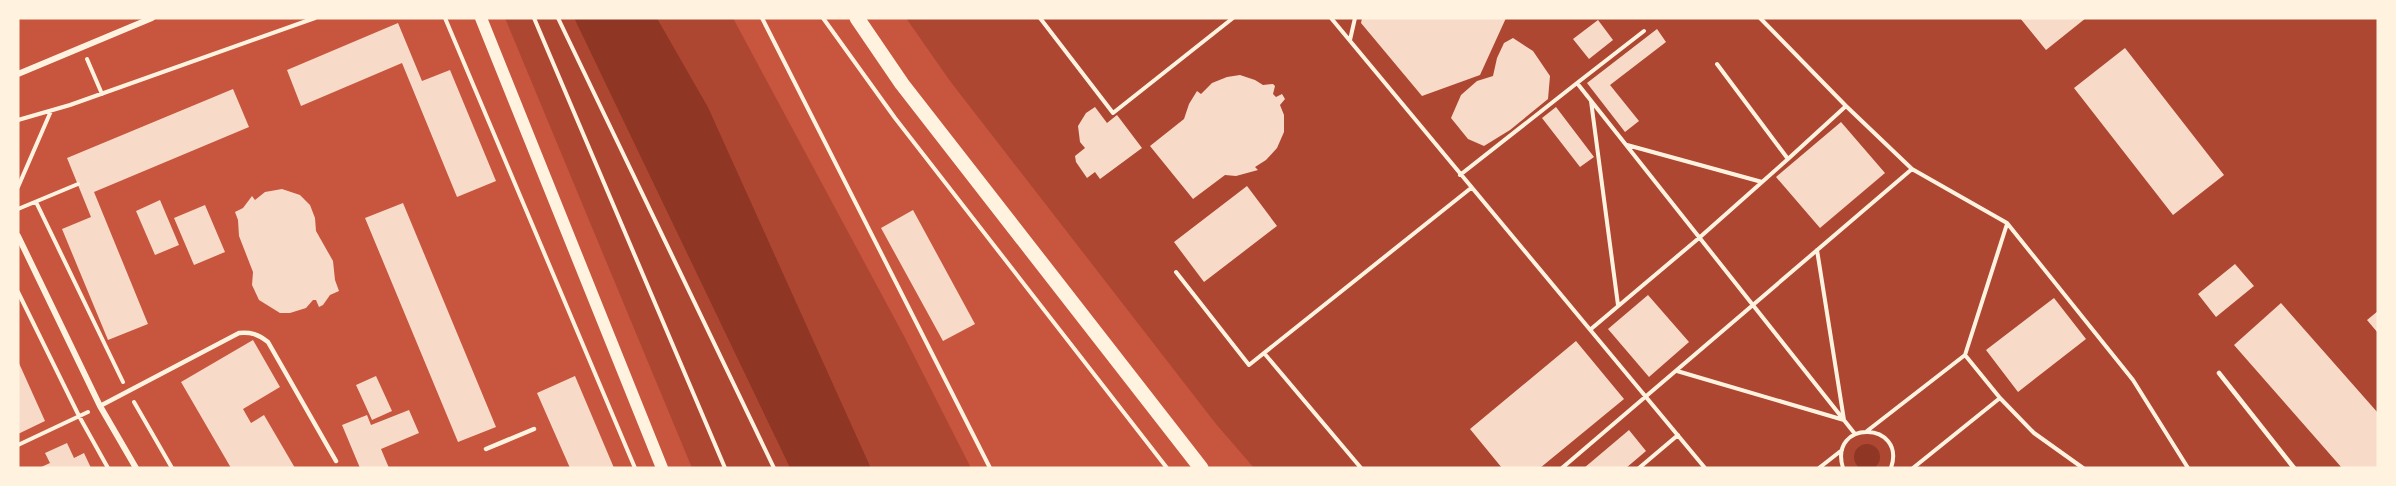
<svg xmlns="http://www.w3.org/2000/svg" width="2396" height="486" font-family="'PT Sans',sans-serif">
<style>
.green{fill:#ae4732}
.water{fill:#8f3625}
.building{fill:#f7dbc8}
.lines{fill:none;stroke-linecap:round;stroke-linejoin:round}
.path{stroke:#fff3e0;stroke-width:4}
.service{stroke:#fff3e0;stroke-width:4.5}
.minor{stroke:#fff3e0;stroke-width:6}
.secondary{stroke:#fff3e0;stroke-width:12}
.primary{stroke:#fff3e0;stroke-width:15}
</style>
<rect width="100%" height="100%" fill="#c8553d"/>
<!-- green -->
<path class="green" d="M 505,18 L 574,18 L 790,468 L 692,468 Z
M 657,18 L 733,18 L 904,336 L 971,468 L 871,468 L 708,107 Z
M 906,18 L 2378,18 L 2378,468 L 1254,468 L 1216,424 L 950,81 Z"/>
<!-- water -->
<path class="water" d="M 574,18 L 657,18 L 708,107 L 871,468 L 790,468 Z
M1854 457a13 13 0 1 1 26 0a13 13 0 1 1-26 0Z"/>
<!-- building -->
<path class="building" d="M 1362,18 L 1506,18 L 1480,75 L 1422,96 L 1361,23 Z
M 2020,18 L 2086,18 L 2046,50 Z
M 1598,20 L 1613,40 L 1589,59 L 1573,39 Z
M 398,23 L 422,81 L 450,70 L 496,181 L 457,197 L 402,63 L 301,106 L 287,70 Z
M 1657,29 L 1666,42 L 1610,85 L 1639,121 L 1625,132 L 1587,83 Z
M 1513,38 L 1533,51 L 1550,76 L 1548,99 L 1510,130 L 1484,146 L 1468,139 L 1451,118 L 1461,95 L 1477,81 L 1493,76 L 1497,58 L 1504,43 Z
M 2125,48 L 2224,175 L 2173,215 L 2074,88 Z
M 1240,75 L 1255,80 L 1263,85 L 1273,84 L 1275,86 L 1273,94 L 1276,97 L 1282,94 L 1285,99 L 1280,105 L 1284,115 L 1284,132 L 1277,148 L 1266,160 L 1255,167 L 1258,170 L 1236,176 L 1225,175 L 1193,199 L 1150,146 L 1184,119 L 1189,104 L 1197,91 L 1201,94 L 1212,83 L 1227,77 Z
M 233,89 L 249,127 L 94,192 L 148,324 L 108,340 L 62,229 L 91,217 L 67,158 Z
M 1095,107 L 1107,123 L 1117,115 L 1142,148 L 1100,179 L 1095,172 L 1087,178 L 1076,162 L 1075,156 L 1085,148 L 1080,142 L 1078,126 L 1086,113 Z
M 1556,107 L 1594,157 L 1580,167 L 1542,118 Z
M 1841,122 L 1885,173 L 1820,228 L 1776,177 Z
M 1247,186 L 1277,226 L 1204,282 L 1174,242 Z
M 282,189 L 300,195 L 310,205 L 315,218 L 316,231 L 333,261 L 335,280 L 339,291 L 330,295 L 323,305 L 319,307 L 316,300 L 313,300 L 306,308 L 290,313 L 280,313 L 259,300 L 252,285 L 253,272 L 239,236 L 238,220 L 235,212 L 243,208 L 252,196 L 255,200 L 265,192 Z
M 160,200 L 179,245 L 155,255 L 136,211 Z
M 403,203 L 496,427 L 458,442 L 365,218 Z
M 205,205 L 225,252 L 194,265 L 174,218 Z
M 913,210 L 975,324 L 943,341 L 881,228 Z
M 2235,264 L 2254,286 L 2216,317 L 2198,294 Z
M 1648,295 L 1689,342 L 1649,377 L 1608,329 Z
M 2054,298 L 2086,339 L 2018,392 L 1986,350 Z
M 2281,303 L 2378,413 L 2378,468 L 2342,468 L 2234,345 Z
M 2378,311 L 2378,333 L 2367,320 Z
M 253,340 L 280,387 L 243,409 L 251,423 L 264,415 L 295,468 L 231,468 L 181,382 Z
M 1576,341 L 1624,399 L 1540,468 L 1502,468 L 1470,429 Z
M 18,361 L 45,421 L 18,434 Z
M 376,376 L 392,411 L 372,420 L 356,385 Z
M 575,376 L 614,468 L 570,468 L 537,393 Z
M 409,410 L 419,433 L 381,449 L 389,468 L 360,468 L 342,425 L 367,415 L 371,425 Z
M 1629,430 L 1646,451 L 1626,468 L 1584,468 Z
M 67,443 L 74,458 L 84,453 L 91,468 L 39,468 L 50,463 L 45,453 Z"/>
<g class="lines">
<!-- path -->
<path class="path" d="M 445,18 L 635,468
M 534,18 L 725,468
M 558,18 L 774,468
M 762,18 L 990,468
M 823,18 L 895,118 L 1167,468
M 1040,18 L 1113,113 L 1233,18
M 1331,18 L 1705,468
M 1760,18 L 1846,106 L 1912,169 L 2007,223 L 2133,380 L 2188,468
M 1644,31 L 1577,83 L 1855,434
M 1350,40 L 1355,18
M 87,59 L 102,94
M 1591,101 L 1618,305
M 18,120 L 70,105 L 315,18
M 1627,145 L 1762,182
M 1788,159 L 1846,106
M 1460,175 L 1577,83
M 18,187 L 51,111
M 36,202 L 123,382
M 18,209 L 78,184
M 1176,272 L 1249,365 L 1471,188
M 18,292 L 79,416 L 108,468
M 1591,329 L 1699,238 L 1788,159 L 1717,64
M 1264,353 L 1361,468
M 1965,355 L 2007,224
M 1677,371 L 1844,420 L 1817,250
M 2000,398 L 2034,433 L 2083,468
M 134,402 L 172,468
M 1867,431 L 1965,355 L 2000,398 L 1913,468
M 18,445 L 88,412
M 1562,468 L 1912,169
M 1639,468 L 1678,435
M 1819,468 L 1842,450
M 1843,468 C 1828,419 1907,421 1891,468"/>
<!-- service -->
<path class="service" d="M 2219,373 L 2294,468
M 100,406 L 239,333 C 251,332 258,334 268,342 L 336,461
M 486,449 L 534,429"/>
<!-- minor -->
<path class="minor" d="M 18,74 L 152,18
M 18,236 L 100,406 L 136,468"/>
<!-- secondary -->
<path class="secondary" d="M 481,18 L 662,468"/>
<!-- primary -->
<path class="primary" d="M 857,18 L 902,84 L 1201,468"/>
</g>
<!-- border -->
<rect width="2396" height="486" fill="none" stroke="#fff3e0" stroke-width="39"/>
</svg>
